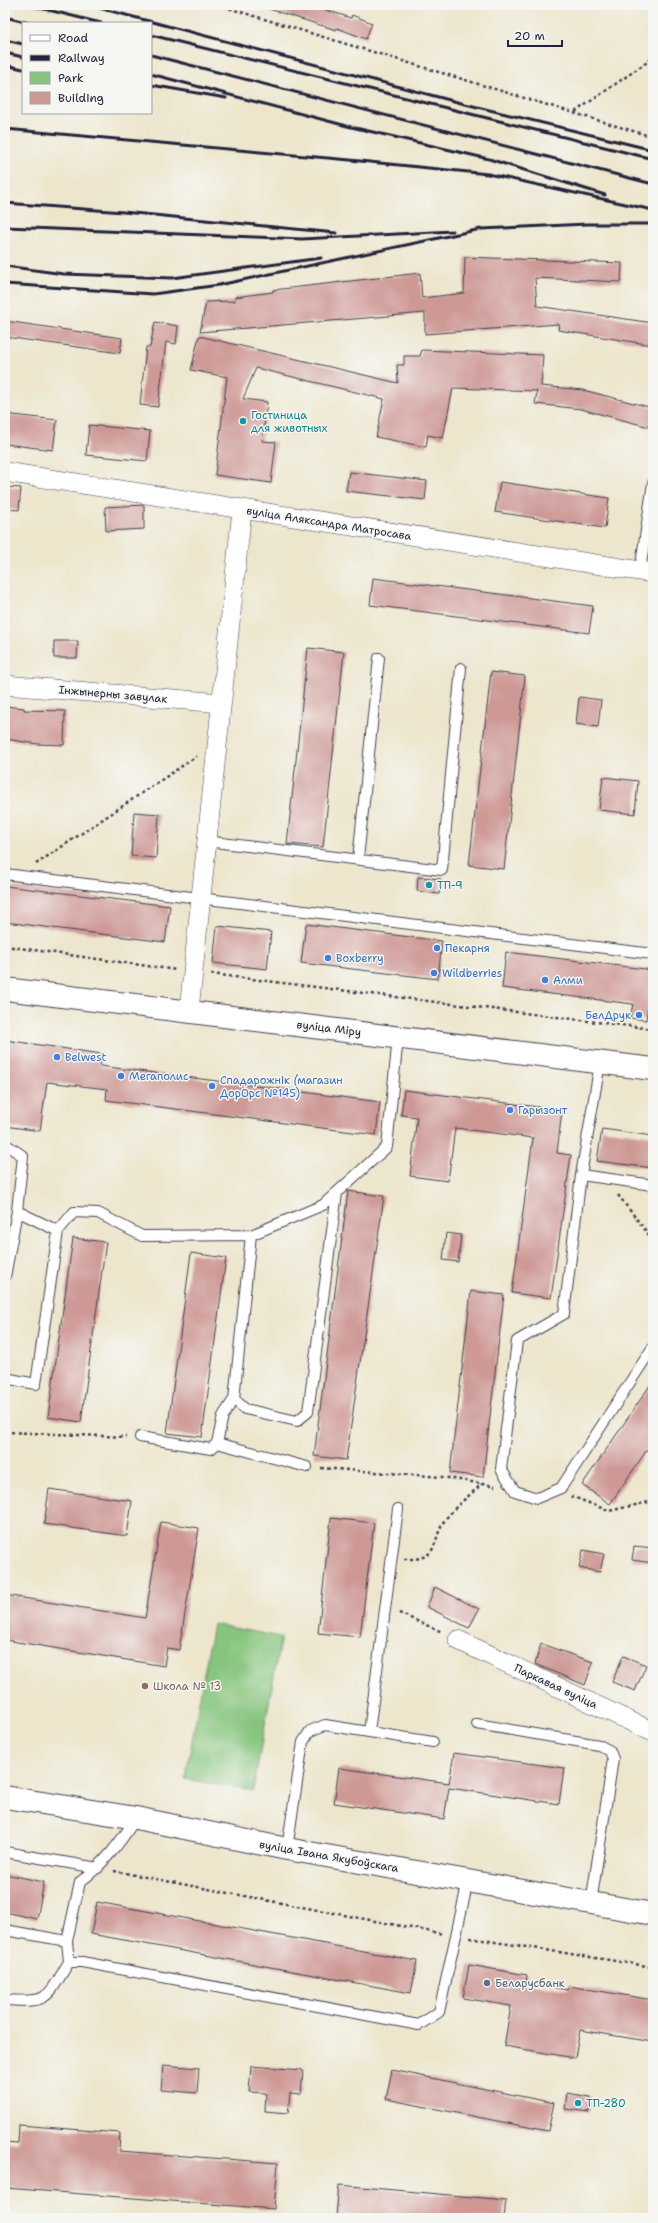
<svg xmlns="http://www.w3.org/2000/svg" width="658" height="2223" font-family="'Shantell Sans',sans-serif">
<style>
.green{fill:#86c57d;stroke:#54745c}
.building{fill:#ce9995}
.lines{fill:none;stroke-linecap:round;stroke-linejoin:round}
.service-casing{stroke:#403f51;stroke-width:12}
.minor-casing{stroke:#403f51;stroke-width:20}
.tertiary-casing{stroke:#403f51;stroke-width:24}
.primary-casing{stroke:#403f51;stroke-width:24}
.path{stroke:#403f51;stroke-width:2.5;stroke-dasharray:3 3;stroke-linecap:butt}
.service{stroke:#fff;stroke-width:10}
.minor{stroke:#fff;stroke-width:19}
.tertiary{stroke:#fff;stroke-width:22}
.primary{stroke:#fff;stroke-width:22}
.rail{stroke:#22223b;stroke-width:3}
.culture-dot{fill:#0f9aa8;stroke:#f6f6f2;stroke-width:1.5}
.shop-dot{fill:#3f7fe0;stroke:#f6f6f2;stroke-width:1.5}
.education-dot{fill:#8d6e63;stroke:#f6f6f2;stroke-width:1.5}
.service-dot{fill:#5c6f8a;stroke:#f6f6f2;stroke-width:1.5}
.labels{text-anchor:middle;stroke-width:3;stroke-linejoin:round;paint-order:stroke}
.culture-label{font-size:11px;fill:#0d838f;stroke:#f6f6f2;text-anchor:start}
.street-label{font-size:11px;fill:#22223b;stroke:#f6f6f2}
.shop-label{font-size:11px;fill:#366cbe;stroke:#f6f6f2;text-anchor:start}
.education-label{font-size:11px;fill:#785e54;stroke:#f6f6f2;text-anchor:start}
.service-label{font-size:11px;fill:#4e5e75;stroke:#f6f6f2;text-anchor:start}
</style>
<rect width="100%" height="100%" fill="#f6f6f2"/>
<filter id="ink" filterUnits="userSpaceOnUse"><feTurbulence type="fractalNoise" baseFrequency=".025" numOctaves="2"/><feDisplacementMap in="SourceGraphic" scale="8" xChannelSelector="R" yChannelSelector="G"/><feConvolveMatrix kernelMatrix="1 2 1 2 8 2 1 2 1" color-interpolation-filters="sRGB"/></filter>
<filter id="wash" filterUnits="userSpaceOnUse"><feTurbulence type="fractalNoise" baseFrequency=".012" numOctaves="4" result="noise"/><feDisplacementMap in="SourceGraphic" scale="16" xChannelSelector="R" yChannelSelector="G"/><feGaussianBlur stdDeviation="0.9" result="paint"/><feColorMatrix in="noise" values="0 0 0 0 0 0 0 0 0 0 0 0 0 0 0 0 0 1.4 0 .05"/><feComposite in="paint" operator="in"/></filter>
<g filter="url(#wash)">
<rect width="100%" height="100%" fill="#ede6cd"/>
<!-- green -->
<path class="green" d="M 213,1624 L 281,1637 L 253,1791 L 185,1779 Z"/>
<g id="blocks">
<!-- building -->
<path class="building" d="M 266,5 L 310,5 L 351,18 L 352,15 L 372,23 L 366,39 L 337,28 L 336,30 L 266,8 Z
M 465,257 L 622,263 L 621,282 L 535,278 L 537,306 L 653,323 L 653,345 L 558,330 L 559,324 L 425,334 L 425,313 L 200,332 L 206,302 L 235,301 L 235,297 L 273,292 L 273,290 L 420,273 L 422,298 L 464,293 Z
M 5,321 L 122,338 L 120,353 L 5,337 Z
M 155,322 L 178,326 L 176,344 L 166,342 L 158,407 L 140,405 L 146,347 L 150,347 Z
M 199,336 L 398,383 L 397,365 L 404,365 L 404,356 L 420,356 L 422,350 L 543,355 L 541,386 L 583,390 L 653,408 L 653,428 L 581,409 L 535,404 L 537,391 L 453,388 L 443,438 L 428,435 L 426,447 L 376,437 L 384,399 L 256,368 L 243,399 L 267,402 L 262,441 L 276,442 L 271,483 L 215,475 L 227,377 L 191,370 Z
M 5,414 L 57,420 L 53,450 L 5,444 Z
M 89,425 L 150,431 L 147,461 L 86,455 Z
M 349,472 L 427,481 L 425,500 L 346,491 Z
M 500,482 L 609,498 L 605,528 L 495,512 Z
M 5,487 L 21,488 L 19,510 L 5,509 Z
M 144,505 L 144,529 L 106,531 L 105,507 Z
M 373,578 L 593,606 L 589,633 L 370,605 Z
M 54,641 L 78,641 L 77,658 L 54,658 Z
M 308,648 L 344,652 L 323,847 L 287,844 Z
M 491,672 L 525,676 L 504,869 L 469,865 Z
M 579,697 L 601,700 L 598,727 L 576,724 Z
M 5,706 L 24,708 L 24,710 L 65,711 L 64,745 L 38,744 L 5,739 Z
M 603,777 L 638,781 L 635,814 L 599,810 Z
M 134,812 L 159,814 L 156,858 L 131,856 Z
M 418,877 L 441,879 L 439,894 L 417,891 Z
M 5,886 L 170,906 L 165,942 L 5,922 Z
M 306,924 L 442,941 L 438,979 L 301,963 Z
M 217,926 L 271,932 L 267,969 L 213,963 Z
M 506,952 L 653,970 L 646,1020 L 630,1018 L 633,1004 L 502,988 Z
M 5,1040 L 102,1054 L 100,1066 L 380,1102 L 376,1135 L 106,1100 L 107,1089 L 47,1082 L 40,1131 L 5,1126 L 7,1099 L 5,1099 Z
M 404,1090 L 562,1110 L 557,1153 L 571,1155 L 551,1298 L 512,1293 L 533,1138 L 455,1128 L 448,1181 L 410,1176 L 417,1117 L 401,1115 Z
M 602,1129 L 653,1136 L 653,1168 L 597,1161 Z
M 348,1191 L 384,1196 L 346,1460 L 314,1456 Z
M 446,1233 L 461,1235 L 458,1262 L 443,1260 Z
M 73,1238 L 106,1242 L 81,1422 L 48,1417 Z
M 191,1253 L 226,1258 L 202,1437 L 167,1433 Z
M 471,1291 L 504,1295 L 483,1477 L 450,1473 Z
M 653,1381 L 653,1441 L 610,1504 L 582,1485 Z
M 49,1489 L 132,1501 L 127,1536 L 44,1524 Z
M 331,1518 L 374,1523 L 360,1637 L 318,1633 Z
M 161,1522 L 199,1528 L 179,1650 L 167,1648 L 164,1666 L 5,1640 L 5,1595 L 145,1618 Z
M 634,1546 L 653,1548 L 653,1563 L 632,1560 Z
M 583,1550 L 604,1554 L 600,1572 L 579,1568 Z
M 435,1587 L 479,1609 L 469,1628 L 427,1607 Z
M 541,1644 L 593,1662 L 585,1685 L 535,1664 Z
M 623,1656 L 646,1665 L 635,1691 L 612,1682 Z
M 454,1753 L 564,1768 L 559,1804 L 449,1788 L 444,1819 L 334,1803 L 339,1768 L 449,1783 Z
M 5,1874 L 44,1882 L 37,1919 L 5,1912 Z
M 97,1902 L 417,1961 L 411,1993 L 91,1934 Z
M 469,1965 L 527,1975 L 526,1983 L 568,1990 L 569,1986 L 653,2000 L 653,2042 L 580,2030 L 575,2058 L 504,2046 L 511,2006 L 463,1998 Z
M 163,2065 L 199,2068 L 197,2093 L 161,2090 Z
M 251,2066 L 303,2070 L 301,2094 L 290,2093 L 288,2113 L 265,2111 L 266,2093 L 249,2092 Z
M 392,2070 L 554,2103 L 548,2131 L 386,2099 Z
M 567,2093 L 591,2097 L 589,2112 L 565,2109 Z
M 19,2125 L 120,2133 L 119,2151 L 278,2163 L 274,2209 L 5,2188 L 5,2142 L 18,2143 Z
M 339,2185 L 506,2200 L 504,2218 L 336,2217 Z"/>
</g>
</g>
<g filter="url(#ink)">
<use href="#blocks" fill-opacity="0" stroke="#403f51" stroke-width="1"/>
<g class="lines">
<!-- service casing -->
<g class="service-casing">
<path id="service" d="M 640,571 L 653,483
M 206,841 L 442,870 L 461,668
M 358,859 L 379,658
M 5,874 L 653,954
M 600,1063 L 581,1175 L 564,1314 L 517,1341 L 501,1469 L 515,1491 L 537,1498 L 561,1488 L 653,1347
M 5,1144 L 23,1156 L 17,1211 L 58,1231
M 581,1175 L 653,1185
M 251,1235 L 234,1399 L 245,1409 L 297,1421 L 308,1412 L 337,1193
M 5,1277 L 17,1211
M 5,1378 L 36,1384 L 58,1231 L 74,1212 L 98,1213 L 142,1236 L 251,1235 L 323,1205 L 387,1147 L 398,1037
M 140,1437 L 211,1449 L 217,1443 L 223,1416 L 234,1399
M 217,1443 L 307,1467
M 477,1724 L 599,1745 L 610,1751 L 613,1759 L 591,1903
M 369,1732 L 433,1742
M 136,1818 C 120,1843 104,1864 80,1882 L 67,1941 L 69,1962 L 82,1962 L 419,2025 L 439,2012 L 468,1881
M 287,1849 L 303,1742 L 310,1731 L 325,1725 L 369,1732 L 398,1509
M 5,1852 L 98,1868
M 5,1930 L 67,1941
M 5,2000 C 50,2003 46,1999 69,1962"/>
</g>
<!-- minor casing -->
<g class="minor-casing">
<path id="minor" d="M 5,472 L 653,573
M 5,685 L 221,703
M 189,1010 L 242,510
M 458,1640 L 653,1732"/>
</g>
<!-- tertiary casing -->
<g class="tertiary-casing">
<path id="tertiary" d="M 5,1797 L 136,1818 L 287,1849 L 653,1914"/>
</g>
<!-- primary casing -->
<g class="primary-casing">
<path id="primary" d="M 5,989 L 653,1069"/>
</g>
<!-- path -->
<path class="path" d="M 218,5 L 653,137
M 575,112 L 653,58
M 36,864 L 197,756
M 5,946 L 176,970
M 211,974 L 653,1029
M 618,1195 L 653,1240
M 5,1432 L 126,1437
M 321,1468 L 442,1477 L 495,1486
M 571,1496 L 609,1511 L 653,1501
M 404,1559 C 444,1561 429,1538 448,1516 C 457,1505 471,1494 482,1484
M 399,1613 L 442,1632
M 114,1871 L 443,1934
M 470,1938 L 653,1967"/>
<!-- service -->
<use href="#service" class="service"/>
<!-- minor -->
<use href="#minor" class="minor"/>
<!-- tertiary -->
<use href="#tertiary" class="tertiary"/>
<!-- primary -->
<use href="#primary" class="primary"/>
<!-- rail -->
<path class="rail" d="M 28,5 L 101,23
M 88,5 L 461,103 L 653,150
M 5,17 L 29,23
M 151,35 L 653,159
M 5,40 L 23,44
M 5,53 L 23,57
M 151,55 L 653,184
M 5,65 L 23,69
M 151,74 L 347,126 L 489,159 L 605,195
M 151,85 L 226,98
M 5,129 L 350,160 L 488,174 L 653,210
M 5,203 L 123,212 L 336,233
M 5,227 L 302,239 L 453,231
M 5,266 L 64,274 L 172,278 L 321,258
M 5,284 L 153,294 L 219,285 L 481,229 L 587,224 L 653,224"/>
</g>
</g>
<!-- markers -->
<g class="culture-dot">
<circle cx="243" cy="421" r="4"/>
<circle cx="429" cy="885" r="4"/>
<circle cx="578" cy="2103" r="4"/>
</g>
<g class="shop-dot">
<circle cx="437" cy="948" r="4"/>
<circle cx="328" cy="958" r="4"/>
<circle cx="434" cy="973" r="4"/>
<circle cx="545" cy="980" r="4"/>
<circle cx="639" cy="1015" r="4"/>
<circle cx="57" cy="1057" r="4"/>
<circle cx="121" cy="1076" r="4"/>
<circle cx="212" cy="1086" r="4"/>
<circle cx="510" cy="1110" r="4"/>
</g>
<circle class="education-dot" cx="145" cy="1686" r="4"/>
<circle class="service-dot" cx="487" cy="1983" r="4"/>
<g class="labels">
<!-- culture labels -->
<g class="culture-label">
<text x="251" y="419">Гостиница<tspan x="251" dy="13">для животных</tspan></text>
<text x="437" y="889">ТП-9</text>
<text x="586" y="2107">ТП-280</text>
</g>
<!-- street labels -->
<g class="street-label">
<text transform="translate(329 523) rotate(9)" y="4">вуліца Аляксандра Матросава</text>
<text transform="translate(113 694) rotate(5)" y="4">Інжынерны завулак</text>
<text transform="translate(329 1028) rotate(7)" y="4">вуліца Міру</text>
<text transform="translate(556 1686) rotate(25)" y="4">Паркавая вуліца</text>
<text transform="translate(329 1856) rotate(10)" y="4">вуліца Івана Якубоўскага</text>
</g>
<!-- shop labels -->
<g class="shop-label">
<text x="445" y="952">Пекарня</text>
<text x="336" y="962">Boxberry</text>
<text x="442" y="977">Wildberries</text>
<text x="553" y="984">Алми</text>
<text x="631" y="1019" text-anchor="end">БелДрук</text>
<text x="65" y="1061">Belwest</text>
<text x="129" y="1080">Мегаполис</text>
<text x="220" y="1084">Спадарожнік (магазин<tspan x="220" dy="13">ДорОрс №145)</tspan></text>
<text x="518" y="1114">Гарызонт</text>
</g>
<!-- education labels -->
<g class="education-label">
<text x="153" y="1690">Школа № 13</text>
</g>
<!-- service labels -->
<g class="service-label">
<text x="495" y="1987">Беларусбанк</text>
</g>
</g>
<!-- margin -->
<rect width="658" height="2223" fill="none" stroke="#f6f6f2" stroke-width="20"/>
<!-- legend -->
<rect x="22" y="22" width="130" height="92" fill="#f6f6f2" stroke="#a1a1a9"/>
<rect x="30" y="35" width="20" height="6" fill="#ffffff" stroke="#a1a1a9"/>
<text x="58" y="42" font-size="12" fill="#22223b">Road</text>
<rect x="30" y="55" width="20" height="6" fill="#22223b" stroke="#a1a1a9"/>
<text x="58" y="62" font-size="12" fill="#22223b">Railway</text>
<rect x="30" y="72" width="20" height="12" fill="#86c57d" stroke="#a1a1a9"/>
<text x="58" y="82" font-size="12" fill="#22223b">Park</text>
<rect x="30" y="92" width="20" height="12" fill="#ce9995" stroke="#a1a1a9"/>
<text x="58" y="102" font-size="12" fill="#22223b">Building</text>
<!-- scale -->
<path d="M508 40v6h54v-6" fill="none" stroke="#22223b" stroke-width="2"/>
<text x="514" y="40" font-size="12" fill="#22223b" stroke="#f6f6f2" stroke-width="3" paint-order="stroke">20 m</text>
</svg>
